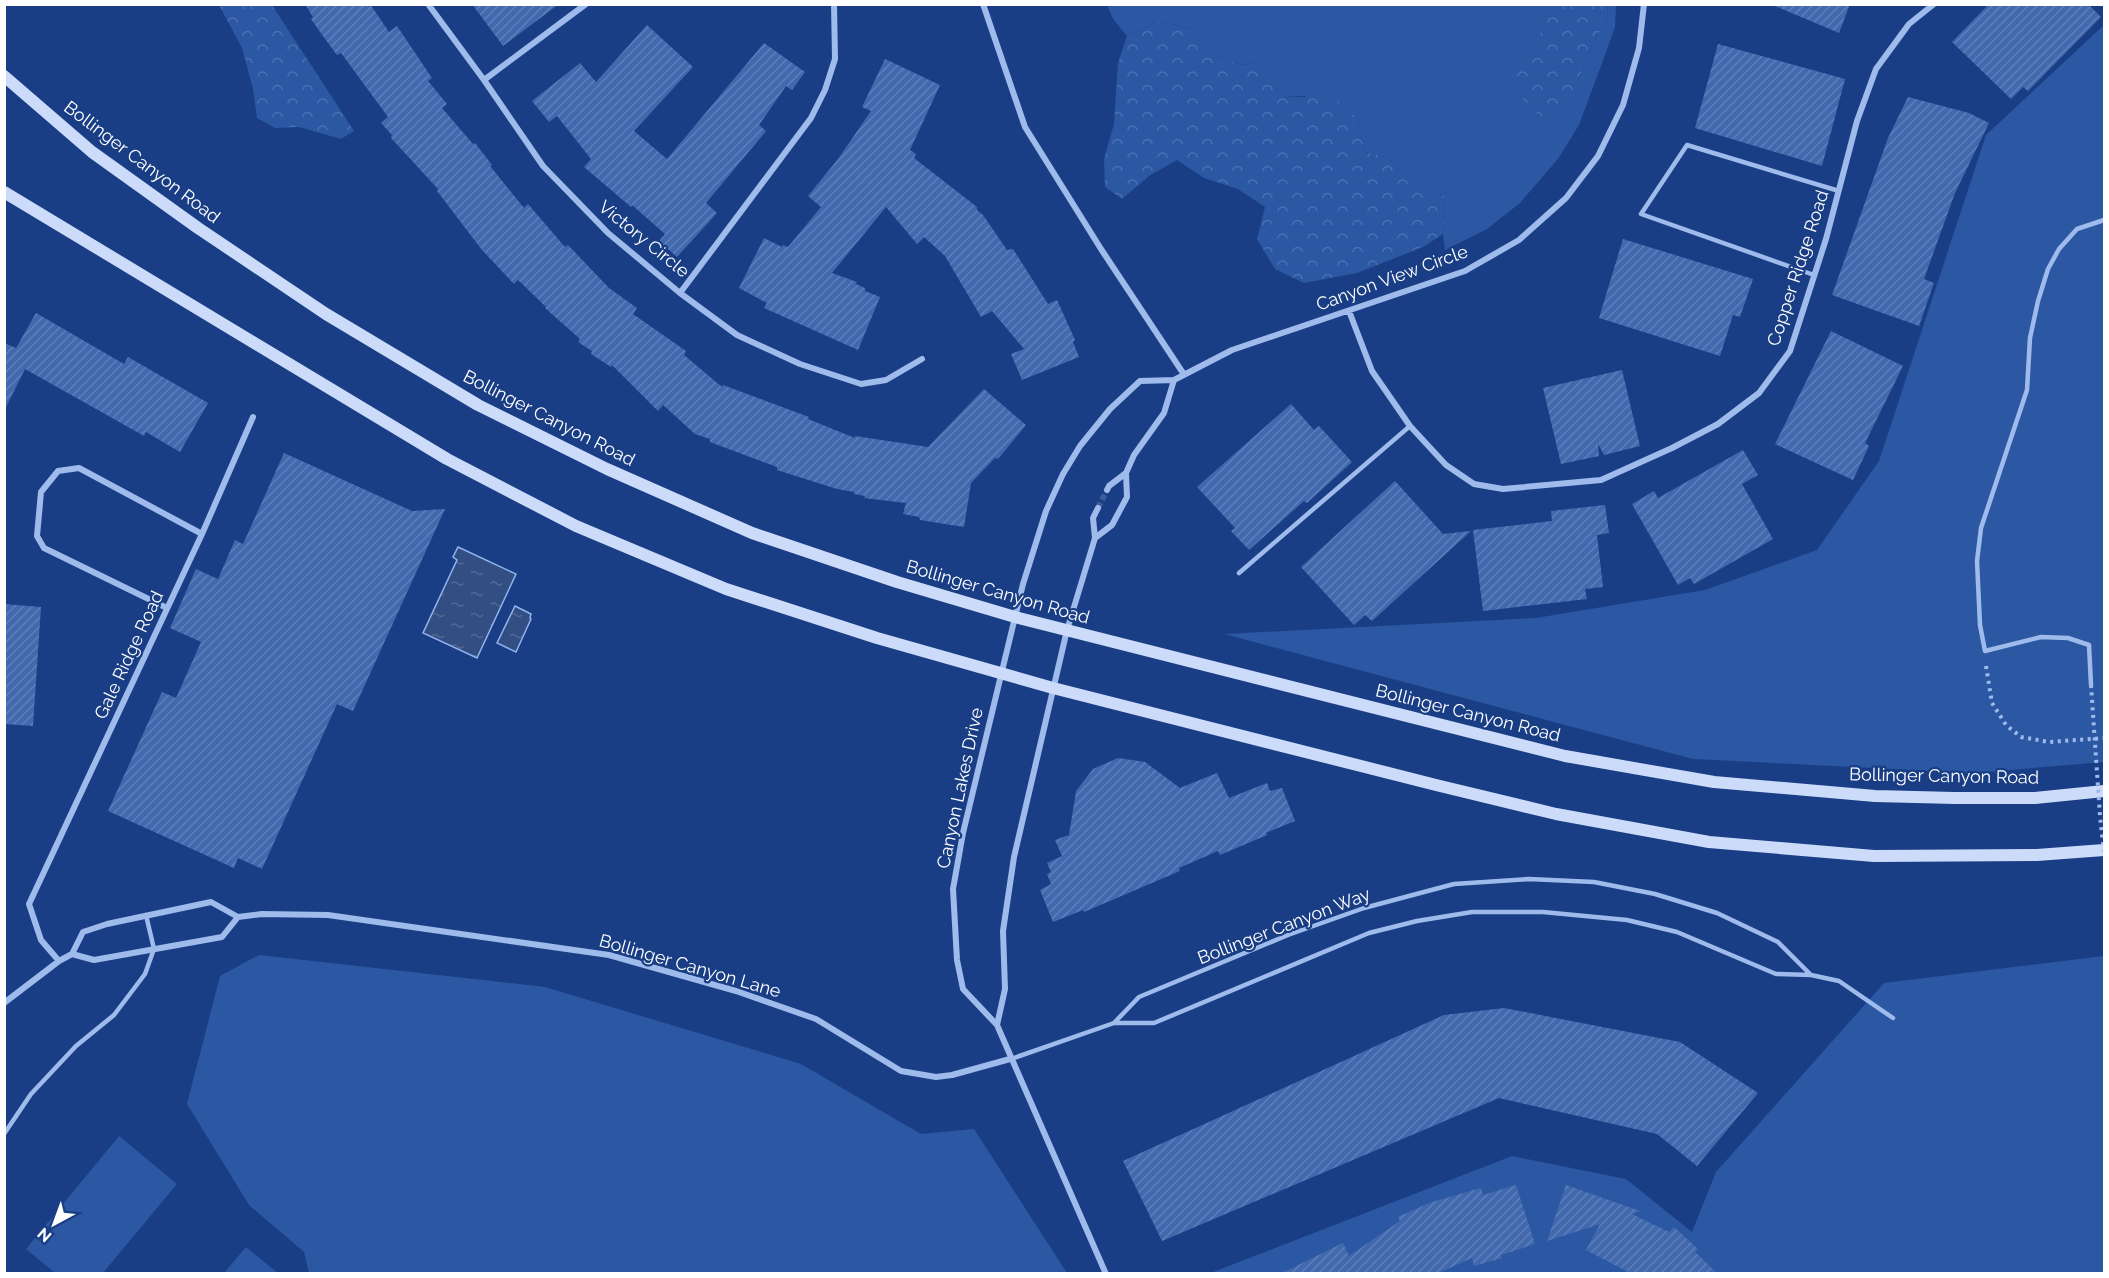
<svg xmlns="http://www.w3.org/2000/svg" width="2109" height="1278" font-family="Raleway,sans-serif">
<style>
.green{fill:#2c57a3}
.forest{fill:url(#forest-crowns)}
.water{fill:url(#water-ripples);stroke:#92b4ee;stroke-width:1.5}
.building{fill:url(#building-hatch)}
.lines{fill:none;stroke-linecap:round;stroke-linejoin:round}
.street-tunnel{stroke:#3c5b97;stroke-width:6;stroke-dasharray:6 3;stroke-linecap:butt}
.path{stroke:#9fbbec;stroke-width:4;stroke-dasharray:3 4.5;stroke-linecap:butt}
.lane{stroke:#9fbbec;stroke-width:4.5}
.street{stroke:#9fbbec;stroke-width:6}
.secondary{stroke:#ccdbf9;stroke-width:12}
.path-bridge{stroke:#9fbbec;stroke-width:4;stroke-dasharray:3 4.5;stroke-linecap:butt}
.labels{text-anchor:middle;stroke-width:4.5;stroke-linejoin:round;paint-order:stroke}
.street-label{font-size:18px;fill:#fff;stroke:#193e85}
</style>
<defs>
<pattern id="forest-crowns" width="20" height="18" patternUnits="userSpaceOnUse" patternTransform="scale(1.5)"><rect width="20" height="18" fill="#2c57a3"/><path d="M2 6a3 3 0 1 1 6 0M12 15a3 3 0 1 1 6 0" fill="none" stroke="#4c70b1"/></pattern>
<pattern id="water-ripples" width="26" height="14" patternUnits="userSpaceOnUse" patternTransform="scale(1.5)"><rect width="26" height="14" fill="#334e83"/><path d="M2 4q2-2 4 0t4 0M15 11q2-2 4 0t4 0" fill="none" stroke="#526996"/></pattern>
<pattern id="building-hatch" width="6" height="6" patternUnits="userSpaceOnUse" patternTransform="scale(1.5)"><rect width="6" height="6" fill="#4269ae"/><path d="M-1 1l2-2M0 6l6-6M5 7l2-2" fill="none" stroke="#5e80ba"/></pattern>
</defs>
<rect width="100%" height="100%" fill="#193e85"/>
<!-- green -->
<path class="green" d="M 1107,5 L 1546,5 L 1540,42 L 1515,69 L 1577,84 L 1592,45 L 1608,18 L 1607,5 L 1616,5 L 1615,27 L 1601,66 L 1579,125 L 1558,159 L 1520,203 L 1487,229 L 1445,250 L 1443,234 L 1445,197 L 1385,157 L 1365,152 L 1357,118 L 1304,96 L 1284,97 L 1262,62 L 1242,65 L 1217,56 L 1193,29 L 1159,21 L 1127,36 L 1113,19 Z
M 2104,25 L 2104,762 L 1974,773 L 1693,759 L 1224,634 L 1536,618 L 1705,590 L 1817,550 L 1879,461 L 1986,135 Z
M 259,955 L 545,987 L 801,1064 L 921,1134 L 974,1129 L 1067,1273 L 309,1273 L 304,1252 L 249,1205 L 187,1104 L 220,976 Z
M 2104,956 L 2104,1273 L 1208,1274 L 1512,1156 L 1626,1179 L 1692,1232 L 1716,1172 L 1884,983 Z
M 119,1136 L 177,1184 L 103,1273 L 55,1273 L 26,1249 Z
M 246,1247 L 278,1273 L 224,1273 Z"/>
<!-- forest -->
<path class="forest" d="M 219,5 L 272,5 L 354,131 L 341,139 L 299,127 L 275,128 L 257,118 L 253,89 L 242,48 Z
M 1546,5 L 1607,5 L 1608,18 L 1592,45 L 1577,84 L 1559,116 L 1540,116 L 1517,93 L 1515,69 L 1539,42 Z
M 1159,21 L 1193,29 L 1217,56 L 1242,65 L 1262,62 L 1277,72 L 1284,97 L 1333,97 L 1357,118 L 1365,152 L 1385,157 L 1445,197 L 1443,234 L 1423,247 L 1357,273 L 1304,283 L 1275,269 L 1257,239 L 1265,207 L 1238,189 L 1204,178 L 1177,160 L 1149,176 L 1122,199 L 1105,187 L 1104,159 L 1114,124 L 1118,63 L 1127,36 Z"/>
<!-- water -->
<path class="water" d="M 458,547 L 516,574 L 477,658 L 423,633 L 457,560 L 453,557 Z
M 515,606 L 531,614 L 530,618 L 531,619 L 516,652 L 497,643 Z"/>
<!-- building -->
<path class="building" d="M 305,4 L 370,4 L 389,32 L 397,26 L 432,78 L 428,81 L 447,104 L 442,108 L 473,144 L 475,143 L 492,165 L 490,166 L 524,208 L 528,204 L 565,247 L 568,245 L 609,288 L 637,308 L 633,314 L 686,351 L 684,355 L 722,387 L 723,385 L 809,417 L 808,419 L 855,438 L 855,436 L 928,447 L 984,389 L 1026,425 L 998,459 L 995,458 L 971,483 L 964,527 L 920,520 L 919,517 L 903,514 L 906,503 L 864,498 L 865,496 L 854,494 L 854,492 L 837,489 L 777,470 L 777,467 L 710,442 L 710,439 L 695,434 L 663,405 L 658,411 L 612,365 L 611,367 L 591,354 L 592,351 L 578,342 L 580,339 L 545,308 L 546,307 L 518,280 L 514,284 L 482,250 L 437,191 L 438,189 L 391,138 L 392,135 L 381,123 L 388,117 L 341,53 L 337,55 L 325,39 L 311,19 L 313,17 Z
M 472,4 L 559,4 L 503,46 Z
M 1770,4 L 1850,4 L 1839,33 Z
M 1989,4 L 2088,4 L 2101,17 L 2028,91 L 2023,87 L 2011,99 L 1952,42 Z
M 647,25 L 693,67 L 634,131 L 667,159 L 764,43 L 805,72 L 792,90 L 786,86 L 759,125 L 766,131 L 706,203 L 717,213 L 677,257 L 659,241 L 665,234 L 632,205 L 631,207 L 584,167 L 591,159 L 557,116 L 549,122 L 532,101 L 580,63 L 596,82 Z
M 1718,44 L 1845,79 L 1822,166 L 1695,128 Z
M 885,59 L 940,85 L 910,150 L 916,154 L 914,158 L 977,207 L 977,210 L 983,215 L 1007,250 L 1013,249 L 1048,304 L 1057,300 L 1075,340 L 1073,342 L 1079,357 L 1022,380 L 1011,354 L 1024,349 L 992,311 L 981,317 L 945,256 L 924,237 L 917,244 L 886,207 L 832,273 L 857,282 L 856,284 L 865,288 L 865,291 L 880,297 L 858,350 L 764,308 L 767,303 L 739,288 L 764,238 L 782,247 L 783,245 L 788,247 L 821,207 L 808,196 L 838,159 L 871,111 L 862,107 Z
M 1908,97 L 1969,113 L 1989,123 L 1955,193 L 1924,279 L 1934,283 L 1919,326 L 1832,295 L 1888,138 Z
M 1623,239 L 1753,279 L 1740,317 L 1733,315 L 1720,356 L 1599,318 Z
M 36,313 L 124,364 L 128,357 L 208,403 L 180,452 L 146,432 L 144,436 L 25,369 L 4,411 L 4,343 L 16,348 Z
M 1831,331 L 1903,366 L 1865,443 L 1869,446 L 1853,480 L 1775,444 Z
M 1622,370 L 1640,446 L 1604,455 L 1598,444 L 1599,456 L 1561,464 L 1543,388 Z
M 1291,404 L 1314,430 L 1319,426 L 1352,462 L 1307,503 L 1304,501 L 1249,550 L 1231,531 L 1235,528 L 1197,487 Z
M 1743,450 L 1758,475 L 1742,484 L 1773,539 L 1694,584 L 1690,578 L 1678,585 L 1632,504 L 1654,491 L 1658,498 Z
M 284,453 L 412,511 L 445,509 L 353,711 L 337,704 L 262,869 L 238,858 L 234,868 L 108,811 L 162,692 L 176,698 L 201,642 L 170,628 L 196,569 L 218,579 L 235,540 L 243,544 Z
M 1395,481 L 1443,534 L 1471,531 L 1372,621 L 1365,615 L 1354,625 L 1301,567 Z
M 1605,505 L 1609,533 L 1597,535 L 1603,587 L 1585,589 L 1587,599 L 1483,611 L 1473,530 L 1552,521 L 1551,511 Z
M 4,604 L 41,607 L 33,726 L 4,724 Z
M 1118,758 L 1145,762 L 1180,788 L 1217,773 L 1229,798 L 1267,783 L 1270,791 L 1282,788 L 1295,821 L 1266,833 L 1267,835 L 1220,855 L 1218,851 L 1179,868 L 1180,871 L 1084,912 L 1083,910 L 1053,922 L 1040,890 L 1051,884 L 1047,874 L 1051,872 L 1047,863 L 1062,856 L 1055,840 L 1069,835 L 1076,791 L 1093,769 Z
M 1504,1008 L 1680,1042 L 1758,1093 L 1697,1166 L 1657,1134 L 1499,1098 L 1162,1241 L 1123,1161 L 1444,1015 Z
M 1516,1185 L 1535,1244 L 1501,1255 L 1502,1258 L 1474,1266 L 1472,1258 L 1436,1274 L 1280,1274 L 1343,1243 L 1349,1256 L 1400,1221 L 1398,1217 L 1429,1203 L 1481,1188 L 1483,1195 Z
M 1566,1185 L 1640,1211 L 1632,1214 L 1669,1232 L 1674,1227 L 1698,1249 L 1695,1252 L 1718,1274 L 1632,1274 L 1586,1250 L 1600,1224 L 1547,1241 Z"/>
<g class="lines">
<!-- street-tunnel -->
<path class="street-tunnel" d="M 1098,508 L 1107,490"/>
<!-- path -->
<path class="path" d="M 1986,666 L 1992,703 L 2006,725 L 2021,737 L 2049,742 L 2104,738"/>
<!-- lane -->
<path class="lane" d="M 1814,275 L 1641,214 L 1687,145 L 1839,191
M 1239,573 L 1410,426
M 2091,685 L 2089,645 L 2068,638 L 2041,637 L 1985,651 L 1980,625 L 1977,561 L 1981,528 L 2027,390 L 2030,338 L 2038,301 L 2048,269 L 2059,249 L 2077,229 L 2104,220
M 1811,975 L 1839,981 L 1893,1018
M 1011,1059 L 1114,1023 L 1154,1023 L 1369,933 L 1417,921 L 1472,912 L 1543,912 L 1627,920 L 1677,932 L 1776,974 L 1811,975 L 1778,942 L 1717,913 L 1655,894 L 1594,882 L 1529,879 L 1454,884 L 1364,908 L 1288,935 L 1139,997 L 1114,1023
M 4,1134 L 31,1094 L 76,1046 L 114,1015 L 145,974 L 154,949 L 146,915"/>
<!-- street -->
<path class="street" d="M 428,4 L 484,80 L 543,166 L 608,233 L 680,293 L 737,335 L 800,364 L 861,384 L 886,380 L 922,359
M 983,4 L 1025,127 L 1101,249 L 1183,373
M 484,80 L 586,4
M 680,293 L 811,118 L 825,90 L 835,59 L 834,4
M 1349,311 L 1372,371 L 1410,426 L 1446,465 L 1474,484 L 1503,489 L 1601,480 L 1672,448 L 1718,424 L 1759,393 L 1790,351 L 1826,239 L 1857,121 L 1876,69 L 1909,24 L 1934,4
M 1107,490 L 1109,486 L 1126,473 L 1134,455 L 1164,413 L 1174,380
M 1095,538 L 1112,525 L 1127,497 L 1126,473
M 167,608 L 44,548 L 37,536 L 41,492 L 58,471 L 79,468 L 202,534
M 72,954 L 94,960 L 222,937 L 238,917
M 59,961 L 41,940 L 29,904 L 202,534 L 253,417
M 4,1003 L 59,961 L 72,954 L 83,932 L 107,924 L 211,902 L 238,917 L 262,914 L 328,915 L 609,955 L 736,991 L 816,1019 L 901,1071 L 936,1077 L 952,1075 L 1010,1059
M 997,1025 L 1005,989 L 1003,931 L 1014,857 L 1067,630 L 1095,538 L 1093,518 L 1098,508
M 1106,1274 L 997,1025 L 963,989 L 957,960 L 953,889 L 963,833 L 1023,584 L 1046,511 L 1063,474 L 1080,446 L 1110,409 L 1140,381 L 1174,380 L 1232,350 L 1465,271 L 1519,240 L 1566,198 L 1598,156 L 1623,105 L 1639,48 L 1644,4"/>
<!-- secondary -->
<path class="secondary" d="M 4,76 L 92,152 L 198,228 L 326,314 L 478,405 L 607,469 L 752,533 L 897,582 L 1015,617 L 1565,756 L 1714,782 L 1875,796 L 1955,798 L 2035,798 L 2104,791
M 4,192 L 447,459 L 576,526 L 726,589 L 877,638 L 1053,688 L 1436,785 L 1556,814 L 1709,842 L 1874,856 L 2037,855 L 2104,850"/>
<!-- path-bridge -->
<path class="path-bridge" d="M 2091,685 L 2100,816 L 2104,853"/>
</g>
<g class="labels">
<!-- street labels -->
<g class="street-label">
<text transform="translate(142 162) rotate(37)" y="6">Bollinger Canyon Road</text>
<text transform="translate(644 239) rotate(39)" y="6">Victory Circle</text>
<text transform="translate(1798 268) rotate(-72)" y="6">Copper Ridge Road</text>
<text transform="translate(1392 278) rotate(-20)" y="6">Canyon View Circle</text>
<text transform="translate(549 418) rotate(27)" y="6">Bollinger Canyon Road</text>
<text transform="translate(998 592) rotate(16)" y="6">Bollinger Canyon Road</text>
<text transform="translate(129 655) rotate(-65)" y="6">Gale Ridge Road</text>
<text transform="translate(1468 713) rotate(14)" y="6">Bollinger Canyon Road</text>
<text transform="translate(1944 776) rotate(1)" y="6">Bollinger Canyon Road</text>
<text transform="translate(960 788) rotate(-78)" y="6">Canyon Lakes Drive</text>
<text transform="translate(1284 926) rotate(-21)" y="6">Bollinger Canyon Way</text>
<text transform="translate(690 966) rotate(16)" y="6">Bollinger Canyon Lane</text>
</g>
</g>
<!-- border -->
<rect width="2109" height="1278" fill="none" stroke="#ffffff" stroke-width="12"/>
<!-- north arrow -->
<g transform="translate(54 1224) rotate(221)" stroke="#193e85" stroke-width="4.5" paint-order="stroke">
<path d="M0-4.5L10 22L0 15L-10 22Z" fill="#ffffff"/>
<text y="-9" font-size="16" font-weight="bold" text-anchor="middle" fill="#ffffff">N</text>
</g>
</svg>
